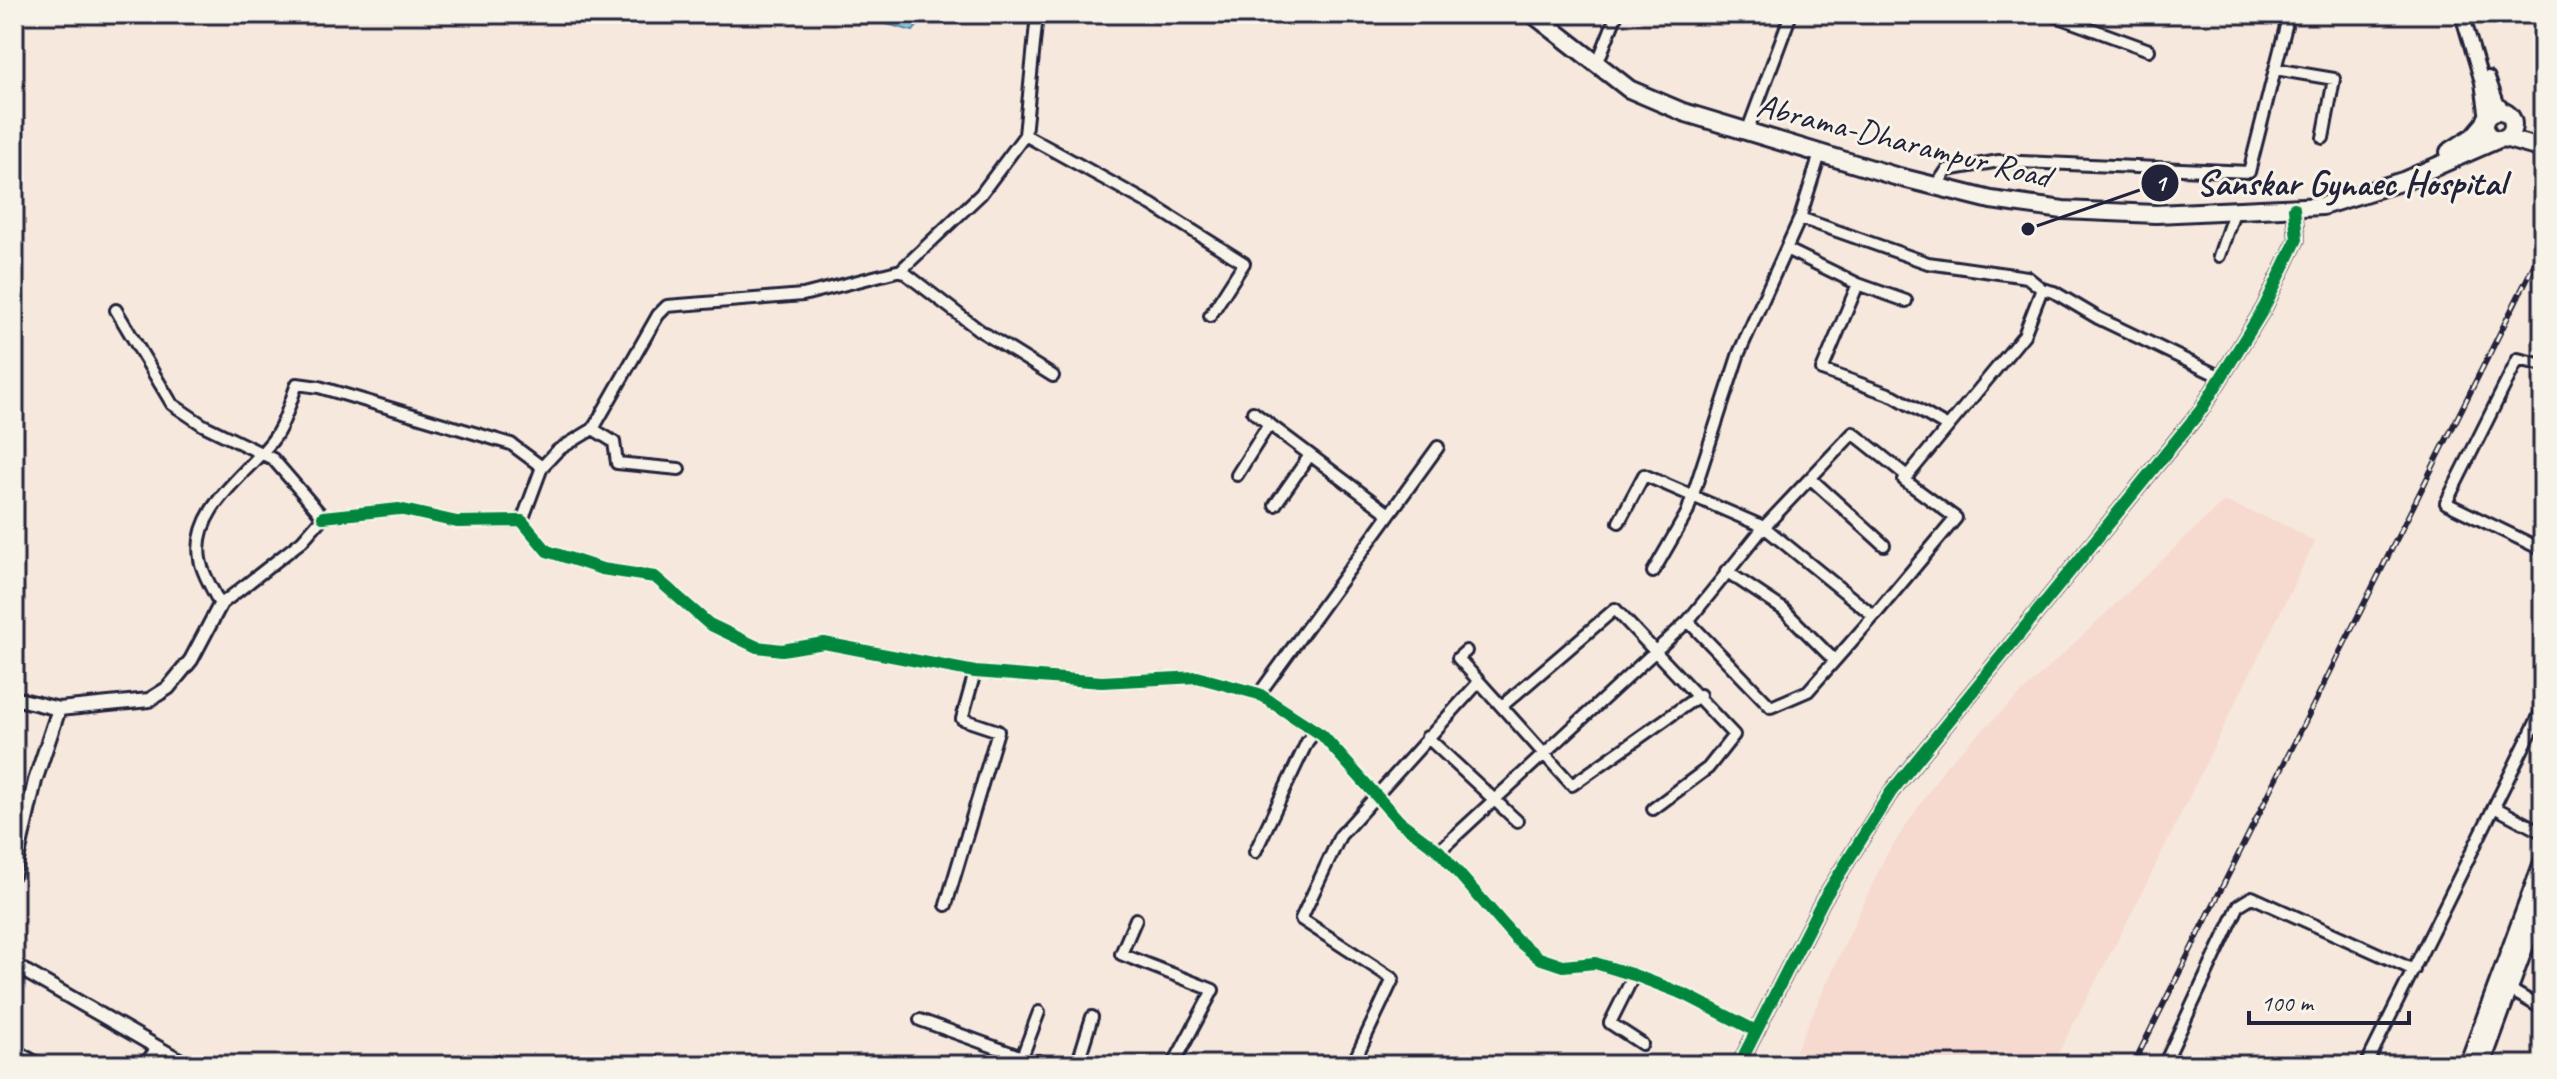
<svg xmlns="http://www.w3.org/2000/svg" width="2557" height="1079" font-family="Caveat,sans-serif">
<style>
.built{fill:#f6dad0}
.water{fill:#87d0e8;stroke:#5f8aa3;stroke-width:2}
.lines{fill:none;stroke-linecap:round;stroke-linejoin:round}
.minor-casing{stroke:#22223b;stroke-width:16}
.tertiary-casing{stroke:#22223b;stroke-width:18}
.primary-casing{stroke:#22223b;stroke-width:22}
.minor{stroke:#f7f3e8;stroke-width:10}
.tertiary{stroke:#f7f3e8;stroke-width:12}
.primary{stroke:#f7f3e8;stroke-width:16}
.rail-casing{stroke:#22223b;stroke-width:6}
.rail{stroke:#f7f3e8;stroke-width:3;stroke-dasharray:9;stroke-linecap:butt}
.cycleway-casing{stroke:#f7f3e8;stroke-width:17}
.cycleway{stroke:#00873e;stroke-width:12}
.labels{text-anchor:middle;stroke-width:6;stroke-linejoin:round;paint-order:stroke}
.street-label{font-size:34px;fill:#22223b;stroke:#f7f3e8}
.leader{fill:none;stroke:#22223b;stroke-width:3}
.callout-dot{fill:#22223b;stroke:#f7f3e8;stroke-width:3}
.mark-label{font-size:24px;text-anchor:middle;font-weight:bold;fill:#fff}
.callout-label{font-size:36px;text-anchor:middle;font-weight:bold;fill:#22223b;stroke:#f7f3e8;stroke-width:6;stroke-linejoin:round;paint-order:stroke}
</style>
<rect width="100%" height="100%" fill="#f7e8dd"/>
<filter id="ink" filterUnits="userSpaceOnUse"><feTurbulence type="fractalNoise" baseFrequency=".0125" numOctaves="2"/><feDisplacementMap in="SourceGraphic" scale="16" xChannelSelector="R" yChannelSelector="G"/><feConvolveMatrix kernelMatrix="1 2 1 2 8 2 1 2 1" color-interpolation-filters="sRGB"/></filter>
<g filter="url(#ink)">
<!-- built -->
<path class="built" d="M 2224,501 L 2288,526 L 2315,542 L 2136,905 L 2052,1065 L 1789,1065 L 1885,857 L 1947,764 Z"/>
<!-- water -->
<path class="water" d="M 850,14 L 927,14 L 913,31 Z"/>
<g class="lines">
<!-- minor casing -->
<g class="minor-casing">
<path id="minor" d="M 2050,14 L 2149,50
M 1597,64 L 1617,14
M 2275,69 L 2334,79 L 2323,138
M 1747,132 L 1791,14
M 1025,135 L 1152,205 L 1244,263 L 1210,316
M 1936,186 L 1947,170 L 1999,161 L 2249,172 L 2289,14
M 1800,218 L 1928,263 L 2027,277 L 2042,289 L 2054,292 L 2098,318 L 2221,377
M 1786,249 L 1858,284 L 1906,301
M 2219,256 L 2234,212
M 901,270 L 979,330 L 1053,376
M 1858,284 L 1822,370 L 1894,396 L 1946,426
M 116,310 L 172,404 L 203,425 L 273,459 L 323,517 L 302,541 L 220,605 C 214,591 202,574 200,559 C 192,509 245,476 272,441 C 284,426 290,402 297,384 L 319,387 L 511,444 L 542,467
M 2543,365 L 2518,359 L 2446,503 L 2543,550
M 1253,412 L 1389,514
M 593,429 L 614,442 L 617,463 L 679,469
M 1237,475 L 1269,424
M 1810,478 L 1884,545
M 1275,505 L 1310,455
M 323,517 L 399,509 L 457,522 L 522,521 L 547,551 L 602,569 L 655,577 L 709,624 L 757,647 L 782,650 L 824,643 L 975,672 L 1102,682 L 1197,677 L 1259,694 L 1322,735 L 1399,821 L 1439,851 L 1516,939 L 1539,958 L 1563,966 L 1595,963 L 1634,975 L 1686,995 L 1756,1031
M 522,521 L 542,467 L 558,450 L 593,429 L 658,315 L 667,306 L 803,295 L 901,270 L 981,194 L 1025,135 L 1037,14
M 1619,522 L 1644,475 L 1764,527 L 1874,616 L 1808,691 L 1771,707 L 1688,621
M 1726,571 L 1783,609 L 1834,660
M 1653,572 L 1687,513 L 1739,353 L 1800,218 L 1820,154
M 1874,616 L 1956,518 L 1904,480 L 2024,335 L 2042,289
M 1466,651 L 1458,658 L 1572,785 L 1700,695
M 1259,694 L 1438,447
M 1502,706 L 1615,609 L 1734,735 L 1708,768 L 1653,809
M 1427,737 L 1517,821
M 2494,807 L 2543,833
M 1439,851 L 1688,621 L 1764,527 L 1853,433 L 1907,476
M 1255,852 L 1307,742 L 1315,732
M 946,905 L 998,731 L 962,719 L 975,672
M 1136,919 L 1121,954 L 1213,990 L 1173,1065
M 1634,975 L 1610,1023 L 1642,1044
M 2509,989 L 2543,1009
M 920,1020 L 1022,1057
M 14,1050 L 41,1065
M 1357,1055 L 1393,979 L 1301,919 L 1340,836 L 1478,683
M 1038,1061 L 1051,1065
M 144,1065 L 158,1047
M 1019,1065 L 1039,1012
M 1077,1065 L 1092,1017
M 2164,1065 L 2239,905 L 2252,897 L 2414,970
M 2366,1065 L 2543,708"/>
</g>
<!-- tertiary casing -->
<g class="tertiary-casing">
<path id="tertiary" d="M 2462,14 L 2482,82 L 2487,119
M 2488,78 L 2497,103 L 2506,113
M 14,698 L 59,709 L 149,700 L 168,688 L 191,660 L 220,605
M 14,873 L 35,781 L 59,709
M 14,965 L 188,1065
M 1739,1065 L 1823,900 L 1891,792 L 2201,410 L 2264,308 L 2297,239 L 2294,208"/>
</g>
<!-- primary casing -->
<g class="primary-casing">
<path id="primary" d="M 1533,14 L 1629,89 L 1683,112 L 1895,176 L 1991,200 L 2063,210 L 2156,214 L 2322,206 L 2403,181 L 2499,139
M2485 125a14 14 0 1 1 28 0a14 14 0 1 1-28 0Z
M 2504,138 L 2543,149
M 2449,152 L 2474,136 L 2485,123
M 2468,1065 L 2543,862
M 2481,1065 L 2543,896"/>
</g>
<!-- minor -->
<use href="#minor" class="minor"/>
<!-- tertiary -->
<use href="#tertiary" class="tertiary"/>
<!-- primary -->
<use href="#primary" class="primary"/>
<!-- rail casing -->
<g class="rail-casing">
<path id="rail" d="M 2133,1065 L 2543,247"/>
</g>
<!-- rail -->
<use href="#rail" class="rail"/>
<!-- cycleway casing -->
<g class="cycleway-casing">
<path id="cycleway" d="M 323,517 L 399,509 L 457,522 L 522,521 L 547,551 L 602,569 L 655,577 L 709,624 L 757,647 L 782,650 L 824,643 L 975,672 L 1102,682 L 1197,677 L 1259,694 L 1322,735 L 1399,821 L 1439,851 L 1516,939 L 1539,958 L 1563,966 L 1595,963 L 1634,975 L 1686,995 L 1756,1031
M 1739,1065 L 1823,900 L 1891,792 L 2201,410 L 2264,308 L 2297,239 L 2294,208"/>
</g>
<!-- cycleway -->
<use href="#cycleway" class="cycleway"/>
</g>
</g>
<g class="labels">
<!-- street labels -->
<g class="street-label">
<text transform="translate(1904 140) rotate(14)" y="12">Abrama-Dharampur Road</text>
</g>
</g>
<!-- callouts -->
<path class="leader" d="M2028 229L2160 183"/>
<g class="callout-dot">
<circle cx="2028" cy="229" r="8"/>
<circle cx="2160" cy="183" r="20"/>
</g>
<g class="mark-label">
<text x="2160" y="191">1</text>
</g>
<g class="callout-label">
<text x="2351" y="195">Sanskar Gynaec Hospital</text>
</g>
<!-- margin -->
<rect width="2557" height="1079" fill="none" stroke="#f7f3e8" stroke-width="48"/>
<rect x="24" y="24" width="2509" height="1031" fill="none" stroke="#22223b" stroke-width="3" filter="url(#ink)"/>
<!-- scale -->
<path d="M2249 1011v12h160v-12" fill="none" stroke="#22223b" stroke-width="4"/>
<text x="2261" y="1011" font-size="24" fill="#22223b" stroke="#f7f3e8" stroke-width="6" paint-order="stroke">100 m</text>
</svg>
